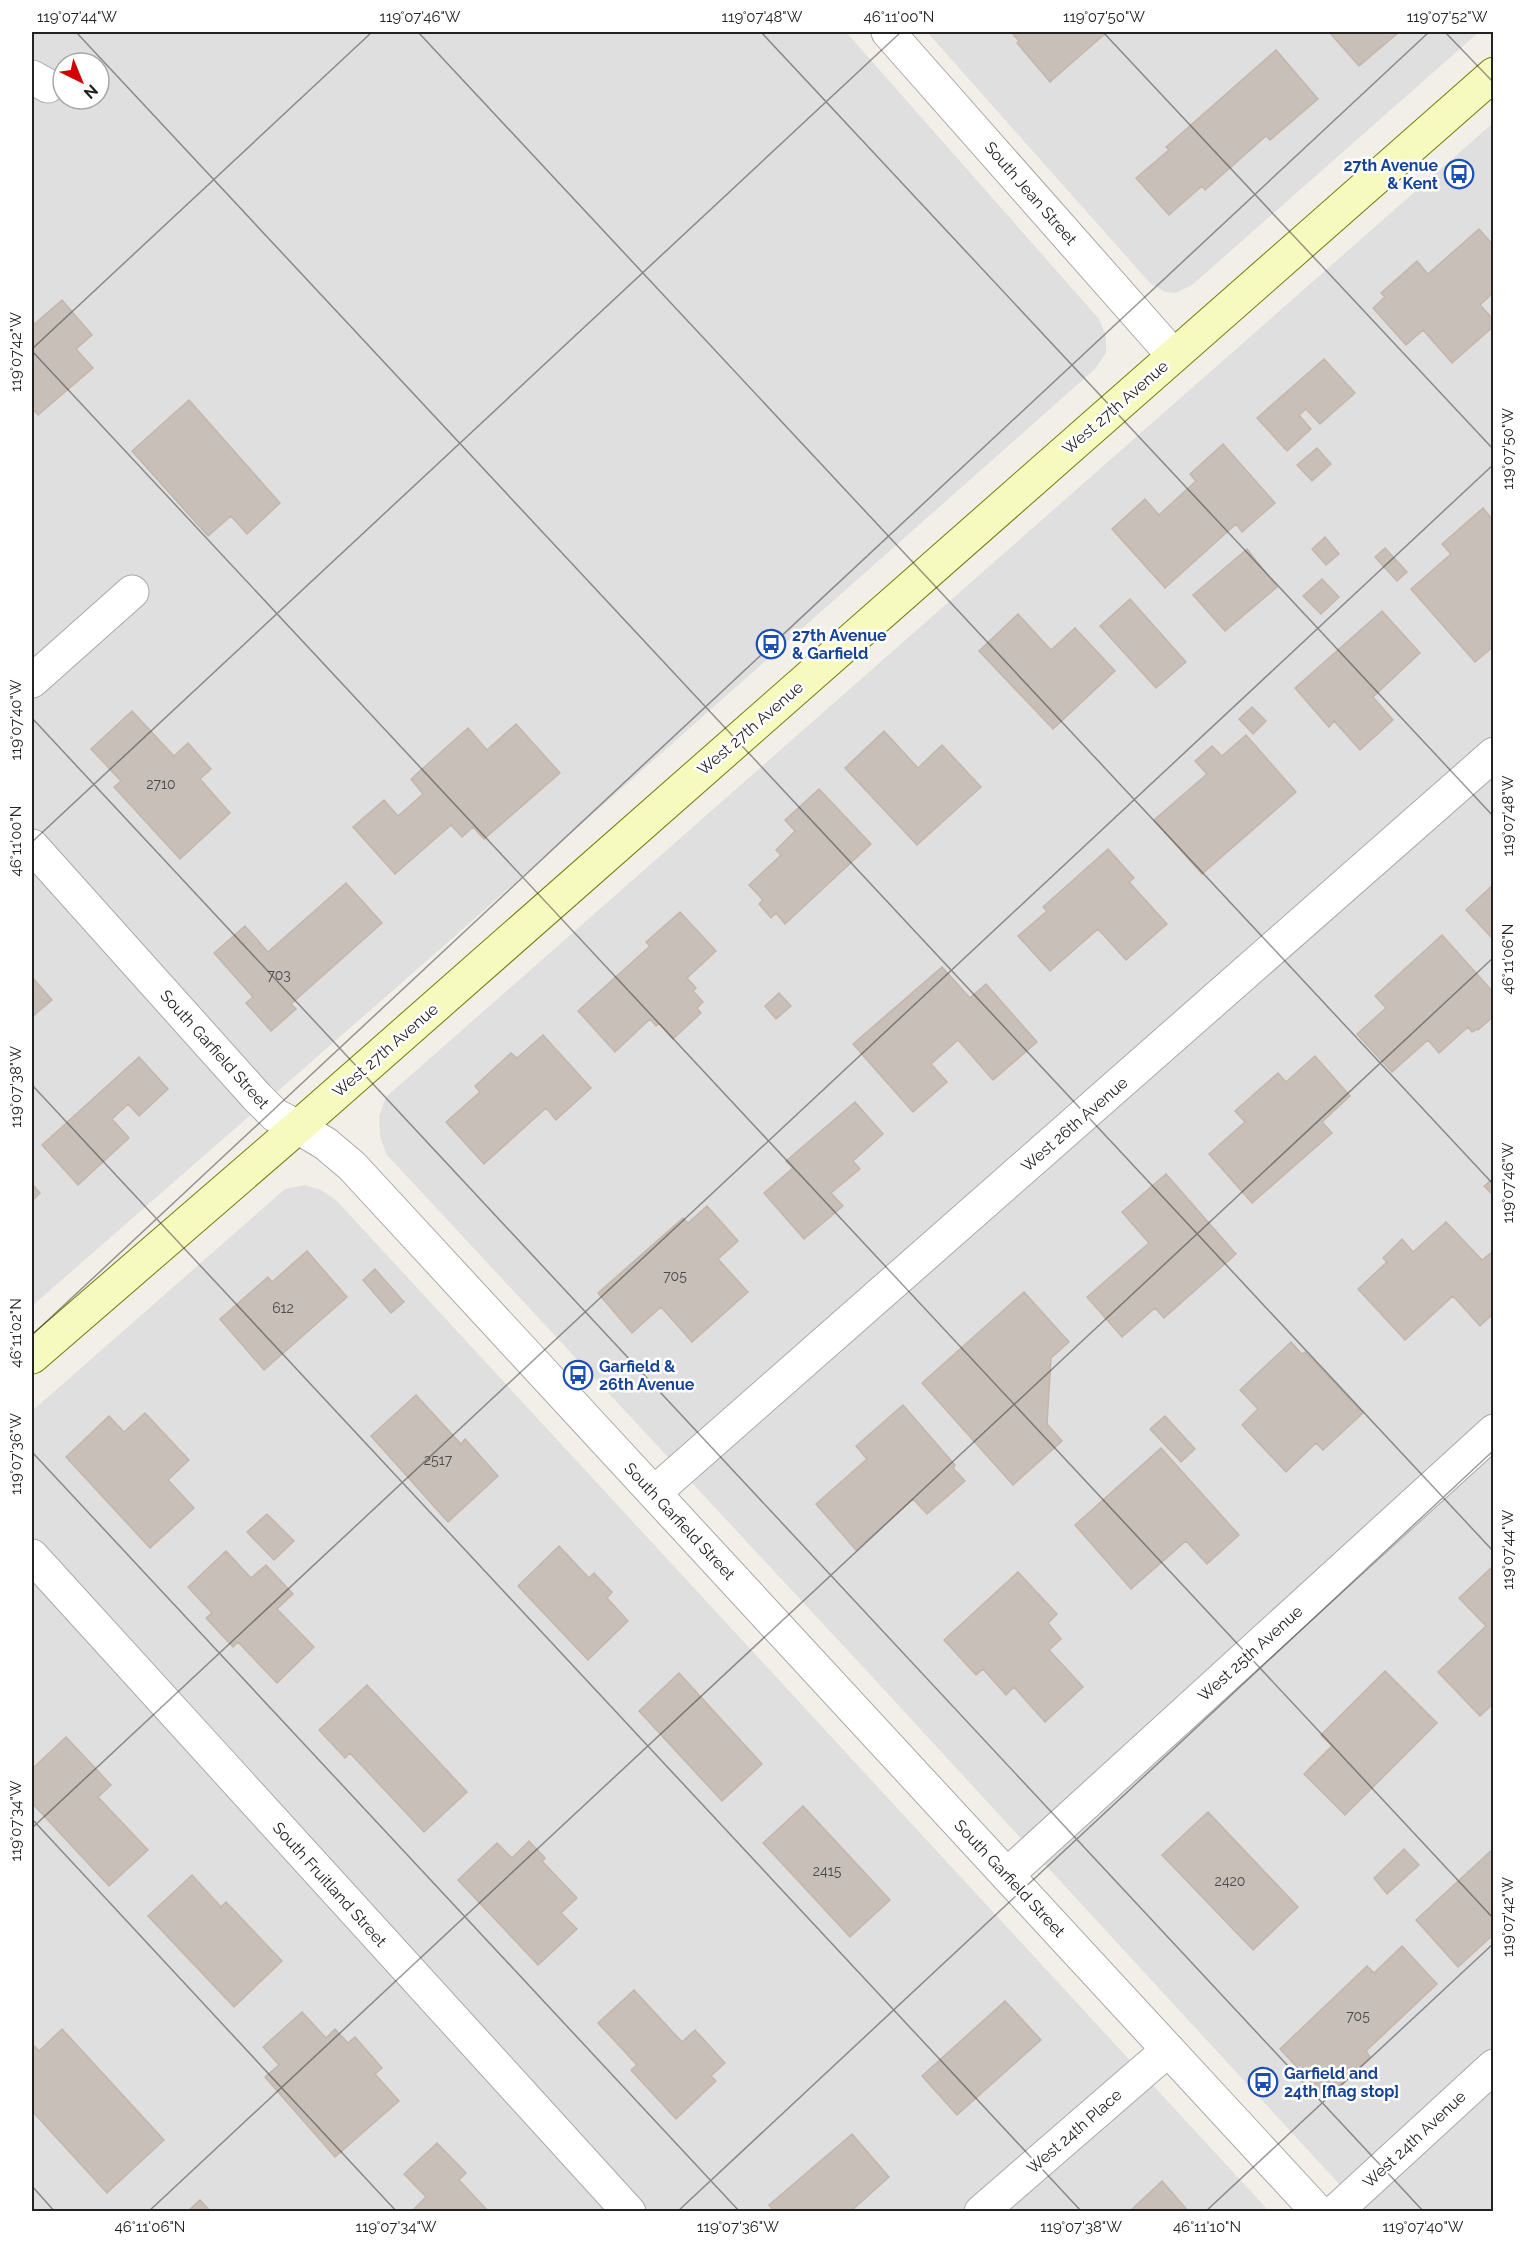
<svg xmlns="http://www.w3.org/2000/svg" width="1525" height="2243" font-family="Raleway,sans-serif">
<style>
.residential{fill:#e0dfdf;fill-rule:evenodd}
.building{fill:#c7bfb8;stroke:#c4b6ab;stroke-width:1.5}
.lines{fill:none;stroke-linecap:round;stroke-linejoin:round}
.minor-casing{stroke:#a9a9a9;stroke-width:35}
.tertiary-casing{stroke:#a9a9a9;stroke-width:35}
.secondary-casing{stroke:#707d05;stroke-width:35}
.minor{stroke:#fff;stroke-width:33}
.tertiary{stroke:#fff;stroke-width:33}
.secondary{stroke:#f7fabf;stroke-width:33}
.ticks{fill:none;stroke:#222;stroke-width:1.5;stroke-opacity:0.45}
.labels{text-anchor:middle;stroke-width:5;stroke-linejoin:round;paint-order:stroke}
.number-label{font-size:14px;fill:#4b4948}
.transit-label{font-size:16px;font-weight:bold;fill:#164399;stroke:#fff;text-anchor:start}
.street-label{font-size:16px;fill:#222;stroke:#fff}
.neatline{fill:none;stroke:#222;stroke-width:2}
.ticks-label{font-size:15px;text-anchor:middle;fill:#222}
</style>
<rect width="100%" height="100%" fill="#f2efe9"/>
<!-- residential -->
<path class="residential" d="M 32,32 L 846,32 L 1099,319 L 1106,336 L 1106,353 L 1095,369 L 446,944 L 32,1306 ZM 63,63 L 99,63 L 99,99 L 63,99 Z
M 927,32 L 1479,32 L 1192,285 L 1176,293 L 1165,292 L 1150,283 Z
M 1493,123 L 1493,2211 L 1364,2211 L 865,1669 L 387,1155 L 380,1137 L 379,1116 L 386,1097 Z
M 305,1185 L 321,1190 L 336,1200 L 1269,2211 L 32,2211 L 32,1411 L 285,1189 Z"/>
<!-- building -->
<path class="building" d="M 1011,32 L 1107,32 L 1050,82 L 1017,43 L 1019,41 Z
M 1329,32 L 1399,32 L 1359,66 Z
M 1276,50 L 1318,99 L 1270,140 L 1266,136 L 1205,190 L 1202,186 L 1169,215 L 1136,178 L 1169,150 L 1166,147 Z
M 1479,229 L 1494,246 L 1494,292 L 1480,305 L 1494,320 L 1494,326 L 1452,363 L 1423,330 L 1406,345 L 1373,308 L 1385,297 L 1381,293 L 1417,261 L 1428,274 Z
M 62,300 L 92,335 L 76,349 L 93,368 L 38,415 L 32,408 L 32,326 Z
M 1324,359 L 1355,393 L 1320,424 L 1306,409 L 1299,415 L 1311,429 L 1287,451 L 1257,418 Z
M 189,400 L 280,503 L 247,534 L 231,516 L 208,536 L 132,451 Z
M 1223,444 L 1275,503 L 1242,532 L 1236,524 L 1165,588 L 1112,529 L 1145,499 L 1159,515 L 1196,481 L 1190,474 Z
M 1317,448 L 1331,464 L 1312,481 L 1297,465 Z
M 1483,508 L 1492,519 L 1494,517 L 1494,646 L 1475,662 L 1411,589 L 1451,554 L 1442,544 Z
M 1325,537 L 1339,554 L 1326,565 L 1312,549 Z
M 1385,548 L 1407,572 L 1397,581 L 1375,557 Z
M 1247,549 L 1277,587 L 1225,631 L 1193,595 Z
M 1322,579 L 1339,597 L 1321,614 L 1303,596 Z
M 1130,599 L 1186,662 L 1156,688 L 1100,626 Z
M 1382,611 L 1420,653 L 1373,697 L 1393,720 L 1360,750 L 1334,721 L 1329,727 L 1295,688 Z
M 1018,614 L 1051,650 L 1075,628 L 1115,671 L 1053,729 L 979,651 Z
M 1252,707 L 1266,721 L 1253,734 L 1239,719 Z
M 132,711 L 174,756 L 188,743 L 211,769 L 200,779 L 230,813 L 180,859 L 114,787 L 121,781 L 91,749 Z
M 516,724 L 560,773 L 484,839 L 473,827 L 462,837 L 451,825 L 395,874 L 353,827 L 384,800 L 398,816 L 423,794 L 411,779 L 468,728 L 487,750 Z
M 884,731 L 918,768 L 942,745 L 981,787 L 917,845 L 845,768 Z
M 1246,735 L 1296,792 L 1202,874 L 1154,820 L 1207,774 L 1195,761 L 1212,746 L 1222,756 Z
M 819,789 L 871,844 L 785,924 L 776,913 L 771,918 L 759,904 L 763,900 L 749,885 L 781,855 L 776,850 L 795,831 L 785,820 Z
M 1108,849 L 1134,878 L 1129,882 L 1167,924 L 1126,960 L 1098,929 L 1050,971 L 1018,936 L 1047,911 L 1043,907 Z
M 346,883 L 382,923 L 291,1004 L 296,1009 L 271,1031 L 246,1003 L 253,997 L 214,953 L 245,926 L 268,952 Z
M 1494,884 L 1494,940 L 1466,910 Z
M 680,912 L 716,951 L 687,978 L 696,988 L 693,991 L 703,1002 L 697,1008 L 701,1013 L 673,1039 L 659,1023 L 656,1026 L 650,1019 L 615,1052 L 578,1011 L 650,946 L 646,942 Z
M 1442,935 L 1494,993 L 1494,1016 L 1478,1030 L 1477,1029 L 1472,1032 L 1468,1027 L 1439,1053 L 1428,1040 L 1392,1072 L 1357,1034 L 1386,1008 L 1375,996 Z
M 942,967 L 970,998 L 986,984 L 1037,1042 L 993,1080 L 958,1040 L 931,1064 L 947,1082 L 913,1112 L 853,1044 Z
M 32,977 L 52,1000 L 32,1017 Z
M 779,993 L 791,1006 L 776,1019 L 765,1006 Z
M 543,1035 L 591,1088 L 556,1120 L 546,1108 L 484,1164 L 446,1122 L 480,1092 L 475,1086 L 511,1053 L 517,1058 Z
M 1315,1056 L 1350,1096 L 1322,1122 L 1332,1133 L 1252,1203 L 1209,1154 L 1245,1122 L 1235,1111 L 1278,1073 L 1286,1082 Z
M 139,1057 L 168,1089 L 139,1116 L 128,1104 L 112,1119 L 129,1138 L 78,1185 L 42,1145 Z
M 855,1102 L 883,1134 L 853,1161 L 860,1169 L 831,1193 L 843,1206 L 804,1239 L 764,1193 L 793,1168 L 786,1161 Z
M 1166,1174 L 1236,1254 L 1164,1318 L 1155,1308 L 1122,1337 L 1087,1297 L 1149,1243 L 1122,1212 Z
M 1494,1178 L 1494,1196 L 1484,1186 Z
M 32,1184 L 40,1193 L 32,1201 Z
M 707,1206 L 738,1241 L 718,1259 L 748,1292 L 692,1342 L 661,1307 L 632,1333 L 598,1293 L 683,1218 L 688,1223 Z
M 1446,1222 L 1482,1260 L 1492,1252 L 1494,1254 L 1494,1313 L 1480,1326 L 1453,1296 L 1405,1340 L 1358,1289 L 1387,1262 L 1383,1258 L 1402,1239 L 1413,1252 Z
M 307,1251 L 347,1297 L 264,1370 L 220,1319 L 268,1277 L 272,1282 Z
M 375,1269 L 404,1302 L 391,1313 L 363,1280 Z
M 1024,1292 L 1069,1342 L 1051,1358 L 1047,1424 L 1062,1441 L 1013,1485 L 922,1383 Z
M 1291,1342 L 1302,1354 L 1305,1352 L 1363,1413 L 1323,1450 L 1316,1443 L 1286,1472 L 1242,1425 L 1258,1409 L 1240,1390 Z
M 416,1395 L 461,1444 L 465,1439 L 498,1476 L 448,1522 L 371,1436 Z
M 903,1405 L 955,1465 L 953,1468 L 965,1481 L 927,1514 L 913,1499 L 856,1550 L 816,1504 L 867,1459 L 856,1446 Z
M 145,1413 L 189,1460 L 168,1480 L 194,1508 L 150,1548 L 66,1457 L 109,1416 L 124,1432 Z
M 1165,1416 L 1195,1449 L 1181,1462 L 1150,1429 Z
M 1161,1448 L 1239,1535 L 1207,1564 L 1186,1541 L 1131,1589 L 1075,1525 Z
M 267,1514 L 294,1541 L 274,1560 L 247,1532 Z
M 559,1546 L 589,1578 L 594,1573 L 612,1592 L 607,1598 L 628,1621 L 588,1660 L 518,1586 Z
M 226,1551 L 251,1578 L 266,1565 L 293,1594 L 277,1609 L 314,1647 L 277,1683 L 238,1642 L 233,1647 L 206,1618 L 212,1613 L 188,1587 Z
M 1491,1568 L 1494,1571 L 1494,1703 L 1480,1716 L 1438,1672 L 1486,1626 L 1459,1598 Z
M 1018,1572 L 1057,1614 L 1048,1623 L 1061,1639 L 1049,1650 L 1083,1687 L 1045,1722 L 1014,1687 L 1006,1695 L 983,1669 L 976,1675 L 944,1640 Z
M 1385,1671 L 1437,1723 L 1345,1815 L 1304,1774 L 1332,1746 L 1321,1735 Z
M 679,1673 L 762,1764 L 722,1801 L 639,1711 Z
M 367,1685 L 467,1792 L 424,1832 L 350,1753 L 345,1758 L 319,1730 Z
M 66,1737 L 111,1785 L 98,1797 L 148,1850 L 109,1886 L 32,1803 L 32,1769 Z
M 803,1806 L 890,1900 L 850,1937 L 763,1843 Z
M 1208,1812 L 1298,1907 L 1253,1950 L 1162,1855 Z
M 529,1841 L 545,1858 L 542,1861 L 577,1898 L 561,1913 L 577,1929 L 538,1965 L 458,1880 L 497,1843 L 512,1858 Z
M 1494,1848 L 1494,1934 L 1458,1967 L 1416,1920 Z
M 1404,1849 L 1419,1865 L 1387,1894 L 1374,1878 Z
M 192,1875 L 221,1907 L 226,1902 L 282,1961 L 234,2007 L 148,1916 Z
M 1402,1946 L 1437,1984 L 1366,2051 L 1370,2057 L 1326,2098 L 1280,2049 L 1367,1966 L 1374,1973 Z
M 634,1990 L 682,2042 L 695,2030 L 725,2063 L 711,2076 L 716,2081 L 676,2119 L 631,2070 L 637,2065 L 598,2023 Z
M 1005,2001 L 1041,2040 L 957,2115 L 922,2076 Z
M 302,2012 L 326,2038 L 335,2029 L 348,2043 L 355,2037 L 382,2068 L 375,2074 L 399,2101 L 335,2157 L 265,2077 L 279,2065 L 263,2047 Z
M 62,2029 L 164,2140 L 107,2193 L 32,2111 L 32,2046 L 33,2045 L 39,2051 Z
M 852,2134 L 889,2177 L 850,2212 L 775,2212 L 769,2205 Z
M 437,2143 L 466,2173 L 459,2180 L 489,2212 L 411,2212 L 426,2197 L 404,2174 Z
M 1162,2181 L 1189,2212 L 1129,2212 Z
M 200,2200 L 211,2212 L 187,2212 Z"/>
<g class="lines">
<!-- minor casing -->
<g class="minor-casing">
<path id="minor" d="M 32,77 L 48,86
M 32,681 L 132,592
M 32,846 L 257,1097 L 275,1115 L 298,1127
M 654,1493 L 1494,754
M 32,1556 L 629,2212
M 1007,1875 L 1494,1431
M 981,2212 L 1168,2050
M 1335,2212 L 1494,2066"/>
</g>
<!-- tertiary casing -->
<g class="tertiary-casing">
<path id="tertiary" d="M 888,32 L 1173,355
M 298,1127 L 326,1144 L 352,1166 L 1318,2212"/>
</g>
<!-- secondary casing -->
<g class="secondary-casing">
<path id="secondary" d="M 32,1357 L 298,1127 L 1494,74"/>
</g>
<!-- minor -->
<use href="#minor" class="minor"/>
<!-- tertiary -->
<use href="#tertiary" class="tertiary"/>
<!-- secondary -->
<use href="#secondary" class="secondary"/>
</g>
<!-- ticks -->
<path class="ticks" d="M 76,32 L 1494,1552M 418,32 L 1494,1185M 761,32 L 1494,817M 1103,32 L 1494,450M 1445,32 L 1494,83M 32,349 L 372,32M 32,351 L 1494,1919M 32,718 L 1424,2212M 32,842 L 901,32M 32,1085 L 1082,2212M 32,1335 L 1429,32M 32,1452 L 740,2212M 32,1819 L 397,2212M 32,1828 L 1494,464M 32,2186 L 55,2212M 148,2212 L 1494,957M 677,2212 L 1494,1450M 1205,2212 L 1494,1943"/>
<!-- icons -->
<defs>
<g id="bus-ring" transform="scale(1.5)"><circle r="9.5" fill="#fff" stroke="#1a4fb4" stroke-width="1.5"/><path d="M-5-6H5V4H4V6H2V4H-2V6H-4V4H-5ZM-3.5-4V0h7V-4ZM-3.5 1.2v1.5H-2V1.2ZM2 1.2v1.5H3.5V1.2Z" fill="#1a4fb4"/></g>
</defs>
<g fill-rule="evenodd">
<use href="#bus-ring" x="1459" y="174"/>
<use href="#bus-ring" x="771" y="644"/>
<use href="#bus-ring" x="578" y="1375"/>
<use href="#bus-ring" x="1263" y="2082"/>
</g>
<g class="labels">
<!-- number labels -->
<g class="number-label">
<text x="161" y="789">2710</text>
<text x="279" y="980">703</text>
<text x="675" y="1281">705</text>
<text x="283" y="1313">612</text>
<text x="438" y="1465">2517</text>
<text x="827" y="1876">2415</text>
<text x="1230" y="1886">2420</text>
<text x="1358" y="2021">705</text>
</g>
<!-- transit labels -->
<g class="transit-label">
<text x="1438" y="171" text-anchor="end">27th Avenue<tspan x="1438" dy="18">&amp; Kent</tspan></text>
<text x="792" y="641">27th Avenue<tspan x="792" dy="18">&amp; Garfield</tspan></text>
<text x="599" y="1372">Garfield &amp;<tspan x="599" dy="18">26th Avenue</tspan></text>
<text x="1284" y="2079">Garfield and<tspan x="1284" dy="18">24th [flag stop]</tspan></text>
</g>
<!-- street labels -->
<g class="street-label">
<text transform="translate(1031 193) rotate(49)" y="6">South Jean Street</text>
<text transform="translate(1115 407) rotate(-41)" y="6">West 27th Avenue</text>
<text transform="translate(750 728) rotate(-41)" y="6">West 27th Avenue</text>
<text transform="translate(215 1049) rotate(48)" y="6">South Garfield Street</text>
<text transform="translate(385 1050) rotate(-41)" y="6">West 27th Avenue</text>
<text transform="translate(1074 1124) rotate(-41)" y="6">West 26th Avenue</text>
<text transform="translate(680 1521) rotate(47)" y="6">South Garfield Street</text>
<text transform="translate(1250 1653) rotate(-42)" y="6">West 25th Avenue</text>
<text transform="translate(1010 1878) rotate(47)" y="6">South Garfield Street</text>
<text transform="translate(330 1884) rotate(48)" y="6">South Fruitland Street</text>
<text transform="translate(1074 2131) rotate(-41)" y="6">West 24th Place</text>
<text transform="translate(1414 2139) rotate(-43)" y="6">West 24th Avenue</text>
</g>
</g>
<!-- border -->
<rect width="1525" height="2243" fill="none" stroke="#ffffff" stroke-width="66"/>
<!-- north arrow -->
<g transform="translate(81 81) rotate(137)"><circle r="28" fill="#ffffff" stroke="#a7a7a7" stroke-width="1.5"/>
<path d="M0-4.5L10 22L0 15L-10 22Z" fill="#d40000"/>
<text y="-9" font-size="16" font-weight="bold" text-anchor="middle" fill="#222222">N</text>
</g>
<rect x="33" y="33" width="1459" height="2177" class="neatline"/>
<g class="ticks-label">
<text x="77" y="22">119°07'44"W</text>
<text x="420" y="22">119°07'46"W</text>
<text x="762" y="22">119°07'48"W</text>
<text x="899" y="22">46°11'00"N</text>
<text x="1104" y="22">119°07'50"W</text>
<text x="1447" y="22">119°07'52"W</text>
<text transform="translate(16 352) rotate(-90)" y="5">119°07'42"W</text>
<text transform="translate(1508 449) rotate(-90)" y="5">119°07'50"W</text>
<text transform="translate(16 720) rotate(-90)" y="5">119°07'40"W</text>
<text transform="translate(1508 816) rotate(-90)" y="5">119°07'48"W</text>
<text transform="translate(16 841) rotate(-90)" y="5">46°11'00"N</text>
<text transform="translate(1508 959) rotate(-90)" y="5">46°11'06"N</text>
<text transform="translate(16 1087) rotate(-90)" y="5">119°07'38"W</text>
<text transform="translate(1508 1183) rotate(-90)" y="5">119°07'46"W</text>
<text transform="translate(16 1333) rotate(-90)" y="5">46°11'02"N</text>
<text transform="translate(16 1454) rotate(-90)" y="5">119°07'36"W</text>
<text transform="translate(1508 1550) rotate(-90)" y="5">119°07'44"W</text>
<text transform="translate(16 1821) rotate(-90)" y="5">119°07'34"W</text>
<text transform="translate(1508 1917) rotate(-90)" y="5">119°07'42"W</text>
<text x="150" y="2232">46°11'06"N</text>
<text x="396" y="2232">119°07'34"W</text>
<text x="738" y="2232">119°07'36"W</text>
<text x="1081" y="2232">119°07'38"W</text>
<text x="1207" y="2232">46°11'10"N</text>
<text x="1423" y="2232">119°07'40"W</text>
</g>
</svg>
